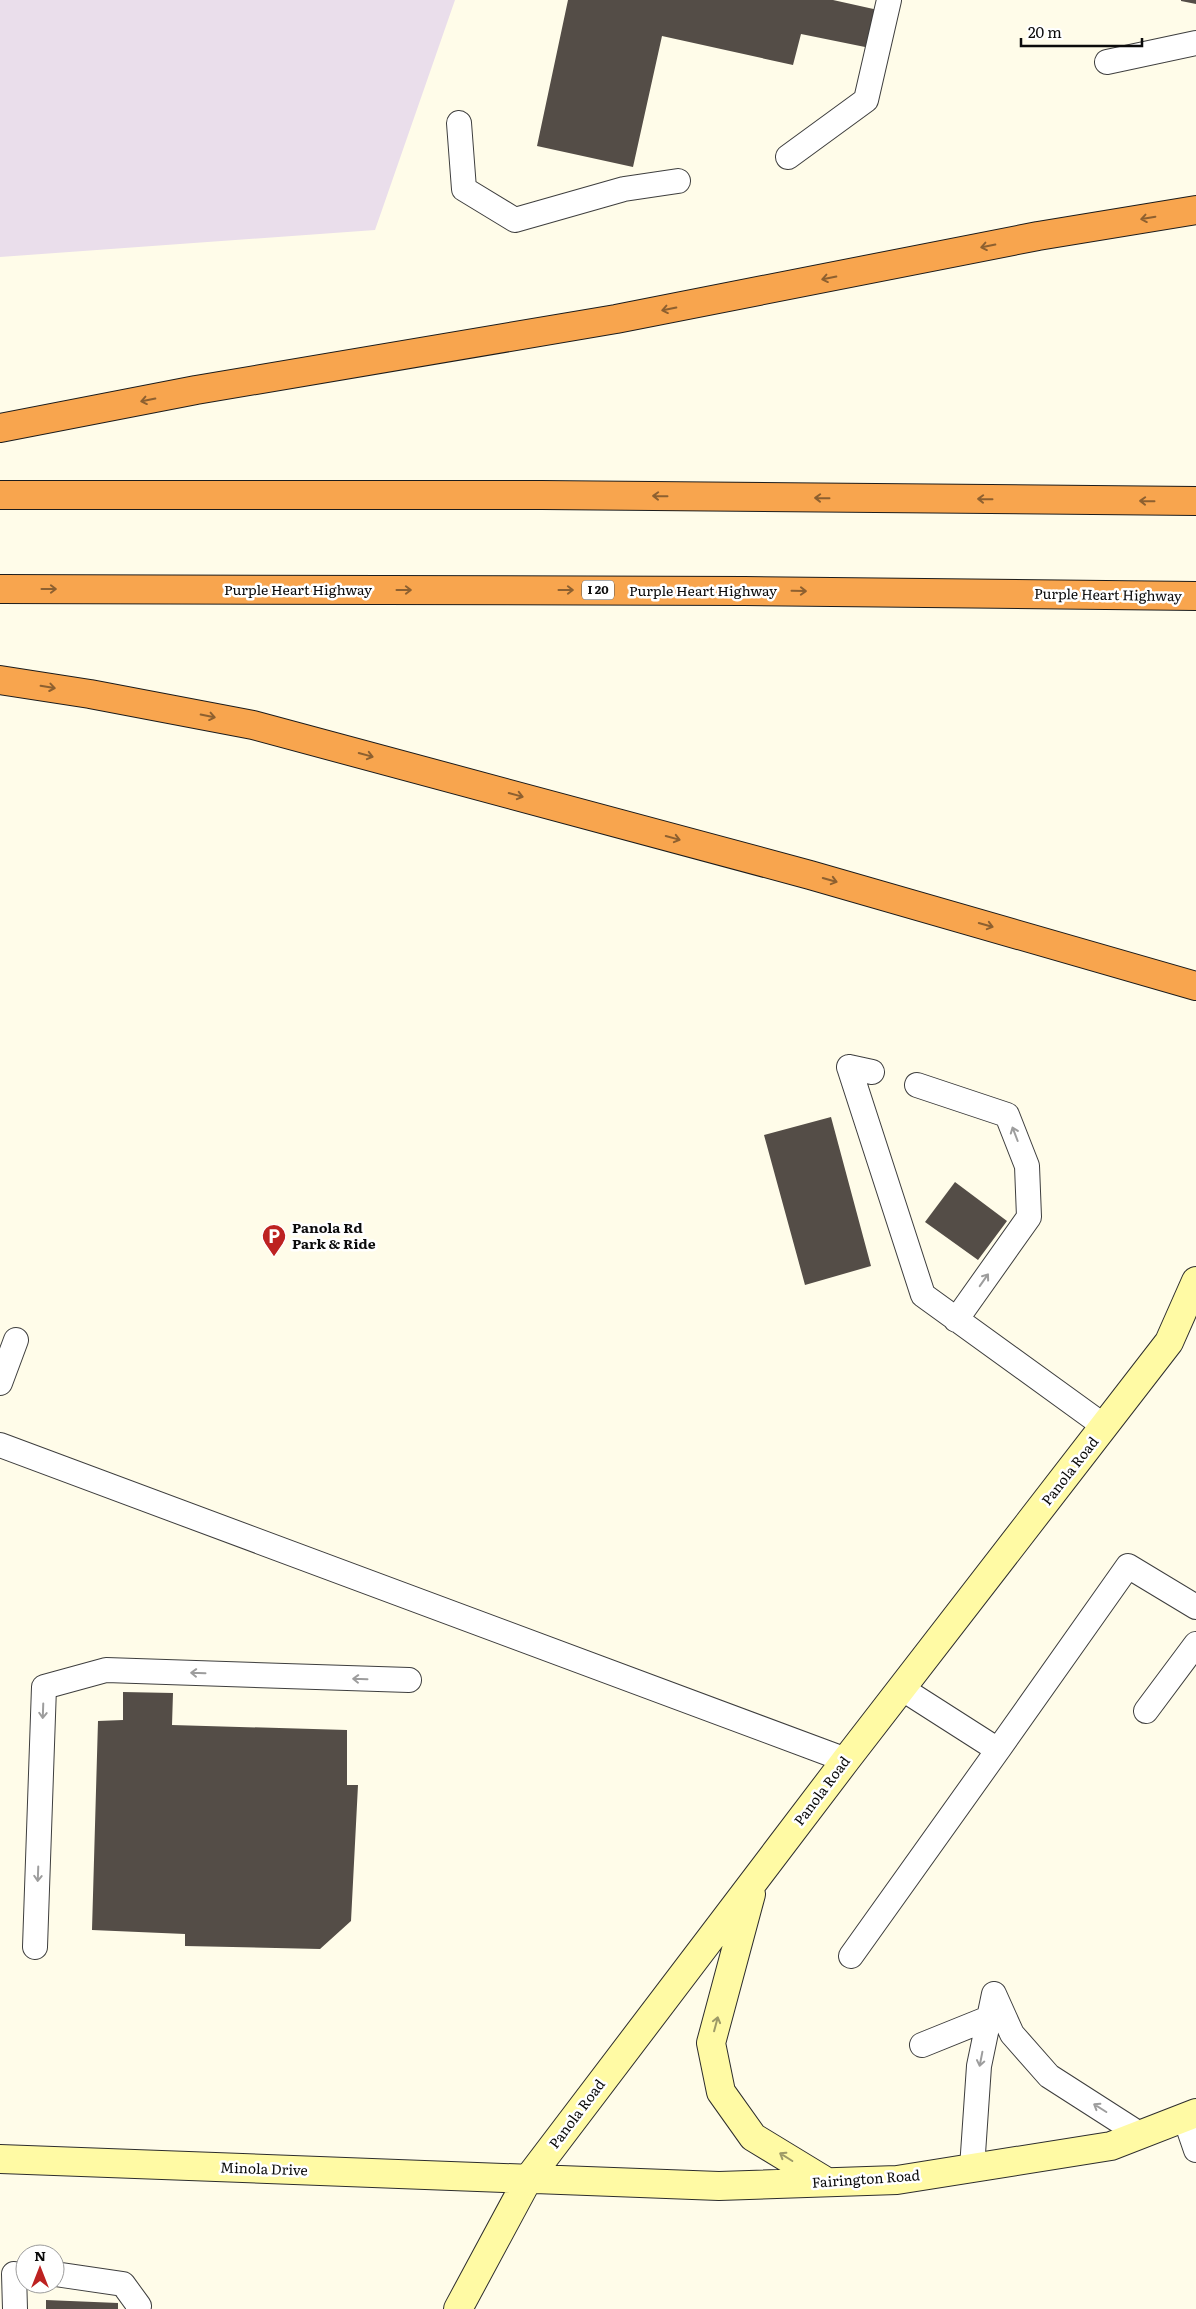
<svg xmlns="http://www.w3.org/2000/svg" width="1196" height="2309" font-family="Literata,serif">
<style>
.industrial{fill:#eadeeb}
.building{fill:#544d47}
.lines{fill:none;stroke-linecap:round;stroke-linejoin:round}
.lane-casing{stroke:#3e3e3e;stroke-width:26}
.secondary-casing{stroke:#2d2d2d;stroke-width:30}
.highway-casing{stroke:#1c1c1c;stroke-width:30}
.lane{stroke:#fff;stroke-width:24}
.secondary{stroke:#fffaa4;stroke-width:28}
.highway{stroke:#f8a54e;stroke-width:28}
.oneway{stroke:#8d6030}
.oneway2{stroke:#9d9d9d}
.oneway3{stroke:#9d9a67}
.labels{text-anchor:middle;stroke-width:5;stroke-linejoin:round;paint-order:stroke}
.shield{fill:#fff;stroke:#545454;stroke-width:1}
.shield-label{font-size:12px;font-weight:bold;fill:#0b0b0b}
.street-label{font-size:14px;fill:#0b0b0b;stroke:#fff}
.poi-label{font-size:14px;font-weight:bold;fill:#0b0b0b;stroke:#fff;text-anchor:start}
</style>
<rect width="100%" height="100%" fill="#fffce9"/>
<!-- industrial -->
<path class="industrial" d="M 0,0 L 455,0 L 375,230 L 0,257 Z"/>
<!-- building -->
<path class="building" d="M 568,0 L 833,0 L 878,10 L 870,48 L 801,34 L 793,65 L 662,36 L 633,167 L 537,146 Z
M 1181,0 L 1196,0 L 1196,4 L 1181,1 Z
M 831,1117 L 871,1266 L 805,1285 L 764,1135 Z
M 955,1182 L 1007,1221 L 978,1260 L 925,1222 Z
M 123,1692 L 173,1693 L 172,1725 L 347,1730 L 347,1785 L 358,1785 L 351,1921 L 320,1949 L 185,1946 L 185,1934 L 92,1930 L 98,1721 L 123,1720 Z
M 46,2300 L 118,2303 L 118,2309 L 46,2309 Z"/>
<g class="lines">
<!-- lane casing -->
<g class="lane-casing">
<path id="lane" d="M 1107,62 L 1196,43
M 459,123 L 464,189 L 515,220 L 624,189 L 678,181
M 788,157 L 866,100 L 889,0
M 849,1067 L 923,1295 L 1104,1426
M 849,1067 L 872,1072
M 917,1085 L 1007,1115 L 1027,1166 L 1029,1217 L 956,1320
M 0,1383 L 16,1340
M 0,1445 L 846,1760
M 901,1688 L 998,1750 L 1128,1566 L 1196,1607
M 1146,1711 L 1196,1644
M 35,1947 L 44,1687 L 106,1670 L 409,1680
M 851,1956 L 998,1750
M 994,1994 L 1012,2034 L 1049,2076 L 1141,2135
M 922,2045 L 989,2018
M 1185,2118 L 1196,2150
M 972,2168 L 979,2066 L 994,1994
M 14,2274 L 15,2309
M 55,2274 L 123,2284 L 139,2306 L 138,2309"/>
</g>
<!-- secondary casing -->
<g class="secondary-casing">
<path id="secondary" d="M 751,1894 L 711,2043 L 721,2092 L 753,2137 L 827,2182
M 0,2159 L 719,2186 L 897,2180 L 1111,2146 L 1196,2113
M 458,2309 L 528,2179 L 846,1760 L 1169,1342 L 1196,1281"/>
</g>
<!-- highway casing -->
<g class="highway-casing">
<path id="highway" d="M 0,428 L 196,390 L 616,319 L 1038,236 L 1196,210
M 0,495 L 542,495 L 1196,501
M 0,589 L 744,591 L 1196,596
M 0,680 L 90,694 L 253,725 L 810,875 L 1196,986"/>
</g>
<!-- lane -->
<use href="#lane" class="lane"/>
<!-- secondary -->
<use href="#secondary" class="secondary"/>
<!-- highway -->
<use href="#highway" class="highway"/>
</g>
<!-- one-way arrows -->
<defs><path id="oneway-shaft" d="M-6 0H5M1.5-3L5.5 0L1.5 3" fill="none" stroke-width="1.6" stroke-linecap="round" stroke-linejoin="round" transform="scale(1.25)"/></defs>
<g class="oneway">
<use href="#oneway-shaft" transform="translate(1148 218) rotate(170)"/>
<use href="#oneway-shaft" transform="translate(988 246) rotate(169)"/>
<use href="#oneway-shaft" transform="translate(829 278) rotate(169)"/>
<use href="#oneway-shaft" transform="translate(669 309) rotate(169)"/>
<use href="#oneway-shaft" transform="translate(148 400) rotate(169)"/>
<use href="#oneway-shaft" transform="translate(660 496) rotate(-179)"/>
<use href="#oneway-shaft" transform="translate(822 498) rotate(-179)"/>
<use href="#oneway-shaft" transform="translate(985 499) rotate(-179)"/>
<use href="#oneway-shaft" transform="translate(1147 501) rotate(-179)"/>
<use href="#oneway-shaft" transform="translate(49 589)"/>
<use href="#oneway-shaft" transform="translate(404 590)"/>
<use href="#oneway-shaft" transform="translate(566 590)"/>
<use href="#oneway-shaft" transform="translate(799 591) rotate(1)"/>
<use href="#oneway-shaft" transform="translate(48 687) rotate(9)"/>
<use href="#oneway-shaft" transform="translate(208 716) rotate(11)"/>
<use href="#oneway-shaft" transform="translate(366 755) rotate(15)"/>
<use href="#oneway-shaft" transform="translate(516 795) rotate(15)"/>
<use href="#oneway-shaft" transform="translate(673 838) rotate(15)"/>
<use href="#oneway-shaft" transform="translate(830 880) rotate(16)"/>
<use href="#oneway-shaft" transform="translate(986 925) rotate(16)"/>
</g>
<g class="oneway2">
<use href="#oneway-shaft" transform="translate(1015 1134) rotate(-111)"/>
<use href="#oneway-shaft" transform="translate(984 1280) rotate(-55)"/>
<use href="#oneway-shaft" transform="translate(198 1673) rotate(-178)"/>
<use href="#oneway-shaft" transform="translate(360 1679) rotate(-178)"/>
<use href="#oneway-shaft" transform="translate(43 1711) rotate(92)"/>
<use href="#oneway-shaft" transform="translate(38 1874) rotate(92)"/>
<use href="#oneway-shaft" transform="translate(981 2059) rotate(101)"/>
<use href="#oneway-shaft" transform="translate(1100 2108) rotate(-148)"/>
</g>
<g class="oneway3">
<use href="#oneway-shaft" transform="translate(716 2024) rotate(-75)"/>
<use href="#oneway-shaft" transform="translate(786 2157) rotate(-148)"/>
</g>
<!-- icons -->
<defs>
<g id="parking-pin" transform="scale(1.25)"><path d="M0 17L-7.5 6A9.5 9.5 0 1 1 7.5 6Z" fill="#bd2221" stroke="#fff"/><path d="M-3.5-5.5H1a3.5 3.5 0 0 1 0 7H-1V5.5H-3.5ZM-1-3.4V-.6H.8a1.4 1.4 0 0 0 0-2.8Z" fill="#fff"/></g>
</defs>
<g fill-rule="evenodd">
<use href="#parking-pin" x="274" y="1236"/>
</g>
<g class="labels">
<!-- shield labels -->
<rect class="shield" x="582" y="580.5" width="32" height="19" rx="4"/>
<g class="shield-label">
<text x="598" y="594">I 20</text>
</g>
<!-- street labels -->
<g class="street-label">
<text x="298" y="595">Purple Heart Highway</text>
<text x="703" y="596">Purple Heart Highway</text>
<text transform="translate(1108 595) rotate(1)" y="5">Purple Heart Highway</text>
<text transform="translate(1070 1471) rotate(-52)" y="5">Panola Road</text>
<text transform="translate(822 1791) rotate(-53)" y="5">Panola Road</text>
<text transform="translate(577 2114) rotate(-53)" y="5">Panola Road</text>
<text transform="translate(264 2169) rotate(2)" y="5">Minola Drive</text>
<text transform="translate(866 2179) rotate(-4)" y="5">Fairington Road</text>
</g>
<!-- poi labels -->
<g class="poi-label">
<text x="292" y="1233">Panola Rd<tspan x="292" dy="16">Park &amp; Ride</tspan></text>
</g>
</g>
<!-- north arrow -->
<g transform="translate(40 2269)"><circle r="24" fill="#ffffff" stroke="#9d9d9d"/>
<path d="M0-4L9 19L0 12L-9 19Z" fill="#bd2221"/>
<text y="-8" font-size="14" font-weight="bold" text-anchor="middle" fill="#0b0b0b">N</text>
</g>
<!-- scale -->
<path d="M1021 38v8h121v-8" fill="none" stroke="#0b0b0b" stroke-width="2.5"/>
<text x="1028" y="38" font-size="15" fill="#0b0b0b" stroke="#ffffff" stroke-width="4" paint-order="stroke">20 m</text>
</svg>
